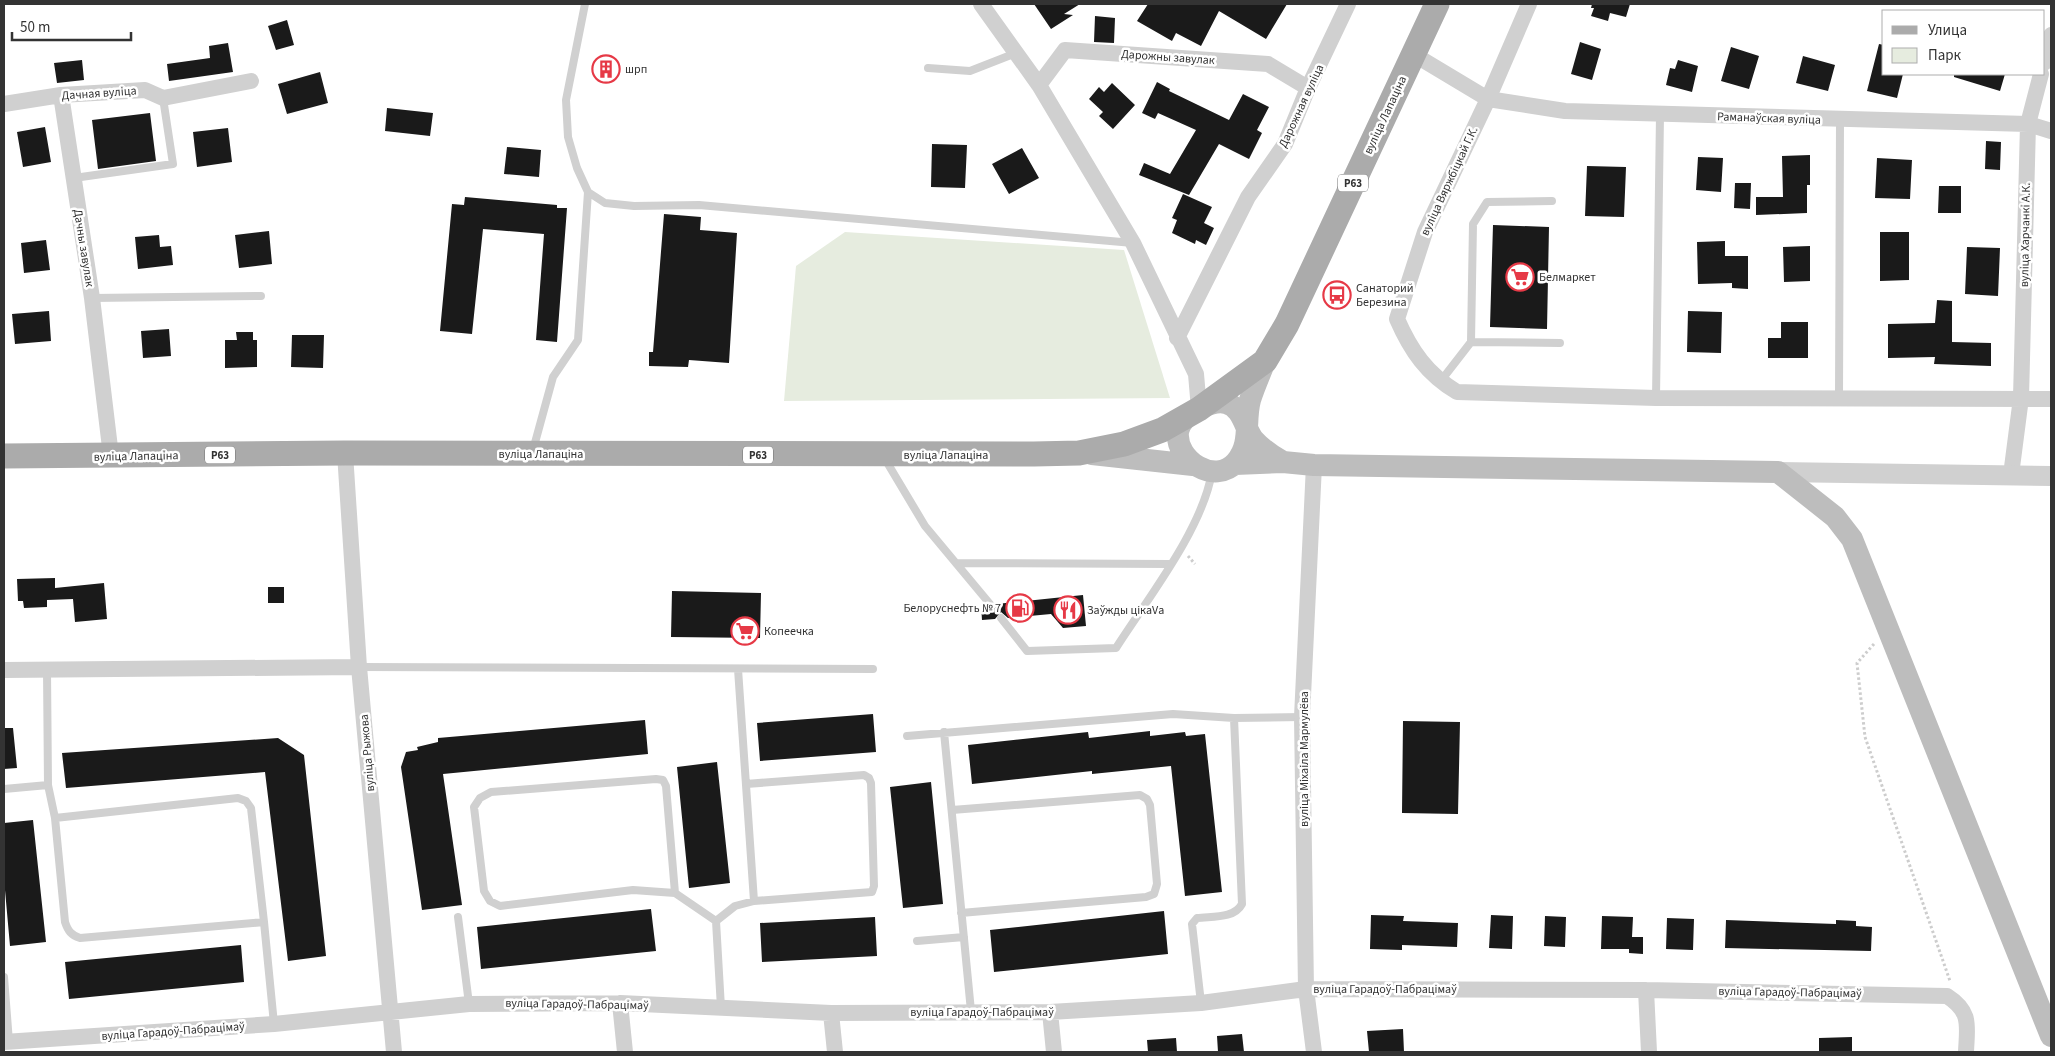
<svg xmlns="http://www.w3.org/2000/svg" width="2055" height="1056" font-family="'Source Sans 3',sans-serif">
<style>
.green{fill:#e6ecdf}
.building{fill:#1a1a1a}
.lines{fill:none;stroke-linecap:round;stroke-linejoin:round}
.path{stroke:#cdcdcd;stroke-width:3;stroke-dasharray:2.5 2.5;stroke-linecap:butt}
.service{stroke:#d0d0d0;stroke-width:8}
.minor{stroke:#d0d0d0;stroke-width:16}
.tertiary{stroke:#d0d0d0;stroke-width:20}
.secondary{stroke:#bdbdbd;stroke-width:22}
.primary{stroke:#ababab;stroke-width:25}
.labels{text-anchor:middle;stroke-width:5;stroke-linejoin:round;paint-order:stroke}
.shield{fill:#fff;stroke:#707070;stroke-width:1}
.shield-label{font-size:11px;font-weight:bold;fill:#333}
.street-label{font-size:12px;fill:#333;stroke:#fff}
.poi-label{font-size:12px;fill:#333;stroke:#fff;text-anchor:start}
</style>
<rect width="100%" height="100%" fill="#fff"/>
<!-- green -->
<path class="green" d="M 845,232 L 1124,250 L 1170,398 L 784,401 L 796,266 Z"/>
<!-- building -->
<path class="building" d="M 1034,4 L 1080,4 L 1064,14 L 1073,15 L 1051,29 Z
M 1148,4 L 1287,4 L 1266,39 L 1219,11 L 1201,46 L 1176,33 L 1172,41 L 1137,21 Z
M 1592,4 L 1630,4 L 1626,17 L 1610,13 L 1608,21 L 1591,16 L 1594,8 L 1591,8 Z
M 1095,16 L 1115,18 L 1114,43 L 1094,42 Z
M 287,20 L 294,45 L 276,50 L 268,26 Z
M 1580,42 L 1601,49 L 1592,80 L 1571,74 Z
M 228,43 L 233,72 L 169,81 L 167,64 L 210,58 L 209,46 Z
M 1879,44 L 1884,45 L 1884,74 L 1903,74 L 1897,98 L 1867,91 Z
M 1731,47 L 1759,56 L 1749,89 L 1721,81 Z
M 1803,56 L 1835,65 L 1828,91 L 1796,83 Z
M 82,60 L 84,80 L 57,83 L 54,63 Z
M 1678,60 L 1698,66 L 1692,92 L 1666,85 L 1670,68 L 1675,69 Z
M 320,72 L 328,103 L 287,114 L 278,84 Z
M 1954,74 L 2005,74 L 2000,91 L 1954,77 Z
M 1157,82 L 1170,89 L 1169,91 L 1229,120 L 1243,94 L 1269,107 L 1257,130 L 1262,133 L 1249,159 L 1219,144 L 1189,195 L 1139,175 L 1144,163 L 1170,174 L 1196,130 L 1158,113 L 1155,119 L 1142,113 Z
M 1112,83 L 1135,105 L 1113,129 L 1099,116 L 1103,112 L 1089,99 L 1099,87 L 1104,92 Z
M 387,108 L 433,113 L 430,136 L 385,131 Z
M 150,113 L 156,161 L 98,169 L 92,120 Z
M 45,127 L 51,162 L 23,167 L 17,132 Z
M 228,128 L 232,162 L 197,167 L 193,132 Z
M 1986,141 L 2001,142 L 2000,170 L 1985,169 Z
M 932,144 L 967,145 L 965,188 L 931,187 Z
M 507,147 L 541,150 L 539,177 L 504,174 Z
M 1022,148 L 1039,178 L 1009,194 L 992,164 Z
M 1810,155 L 1810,185 L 1807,185 L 1807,213 L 1756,215 L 1756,197 L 1783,197 L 1782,156 Z
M 1698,157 L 1723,158 L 1721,192 L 1696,190 Z
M 1877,158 L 1912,160 L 1910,199 L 1875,198 Z
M 1587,166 L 1626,167 L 1624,217 L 1585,216 Z
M 1735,183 L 1751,183 L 1750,209 L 1734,208 Z
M 1939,186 L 1961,186 L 1961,213 L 1938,213 Z
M 1183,194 L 1212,207 L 1204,223 L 1214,228 L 1206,245 L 1196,240 L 1195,244 L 1172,233 L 1177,220 L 1172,218 Z
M 465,197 L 557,205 L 557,208 L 567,208 L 557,342 L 536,340 L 544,234 L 483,229 L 472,334 L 440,331 L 452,204 L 464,205 Z
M 664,214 L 701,217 L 700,230 L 737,233 L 729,363 L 689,360 L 688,367 L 649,366 L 649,352 L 653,352 Z
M 1493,225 L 1549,227 L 1547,329 L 1490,327 Z
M 269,231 L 272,264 L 239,268 L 235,235 Z
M 1880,232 L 1909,232 L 1909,280 L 1880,281 Z
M 159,235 L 160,247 L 171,246 L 173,265 L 138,269 L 135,237 Z
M 46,240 L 50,270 L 24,273 L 21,243 Z
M 1725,241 L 1725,256 L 1748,256 L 1748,289 L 1732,288 L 1732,283 L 1698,284 L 1697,242 Z
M 1810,246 L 1810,281 L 1784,282 L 1783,247 Z
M 1967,247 L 2000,248 L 1998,296 L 1965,294 Z
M 1937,300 L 1952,301 L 1952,342 L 1991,343 L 1991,366 L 1934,364 L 1935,357 L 1888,358 L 1888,324 L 1935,323 Z
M 49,311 L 51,341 L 15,344 L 12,314 Z
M 1688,311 L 1722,312 L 1721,353 L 1687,352 Z
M 1781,322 L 1808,322 L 1808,358 L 1768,358 L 1768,338 L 1781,338 Z
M 169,329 L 171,356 L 143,358 L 141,331 Z
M 236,332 L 253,332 L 253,340 L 257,340 L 257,367 L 225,368 L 225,340 L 237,340 Z
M 292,335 L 324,335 L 323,368 L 291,367 Z
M 55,578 L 55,588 L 104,583 L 107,619 L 75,622 L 73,599 L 47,600 L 47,607 L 24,608 L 23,601 L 18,601 L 17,579 Z
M 268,587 L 284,587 L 284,603 L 268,603 Z
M 672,591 L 761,593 L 760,638 L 671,637 Z
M 1083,595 L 1086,626 L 1063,628 L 1051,614 L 1008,618 L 1001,612 L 995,619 L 982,620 L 981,605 L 990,610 L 996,604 Z
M 873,714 L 876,752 L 760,761 L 757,723 Z
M 645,720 L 648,754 L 443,774 L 462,905 L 422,910 L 401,767 L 406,752 L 418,750 L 417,747 L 438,742 L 438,738 Z
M 1403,721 L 1460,722 L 1458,814 L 1402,813 Z
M 4,728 L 13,728 L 17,768 L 4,769 Z
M 1150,731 L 1150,736 L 1185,732 L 1186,736 L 1205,734 L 1222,892 L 1185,896 L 1171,766 L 1092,774 L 1092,771 L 972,784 L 968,745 L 1088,732 L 1089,738 Z
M 278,738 L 304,755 L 326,956 L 288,961 L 265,772 L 66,788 L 62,753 Z
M 717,762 L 730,883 L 689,888 L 677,767 Z
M 931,782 L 943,904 L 903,908 L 890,787 Z
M 33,820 L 46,942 L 10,946 L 4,879 L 4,823 Z
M 651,909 L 656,951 L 481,969 L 477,927 Z
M 1164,911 L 1168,954 L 994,972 L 990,930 Z
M 1371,915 L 1404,916 L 1403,921 L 1458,923 L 1457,947 L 1402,945 L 1402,950 L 1370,949 Z
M 1491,915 L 1513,916 L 1512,949 L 1489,948 Z
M 1545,916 L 1566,917 L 1565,947 L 1544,946 Z
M 1602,916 L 1633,917 L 1632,937 L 1643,937 L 1643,954 L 1629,953 L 1629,949 L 1601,949 Z
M 875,917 L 877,956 L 762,962 L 760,923 Z
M 1667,918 L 1694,919 L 1693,950 L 1666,949 Z
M 1726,920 L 1836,924 L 1836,920 L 1856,921 L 1856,926 L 1872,927 L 1871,951 L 1725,948 Z
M 241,945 L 244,982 L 69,999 L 65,962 Z
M 1403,1029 L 1404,1052 L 1369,1052 L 1367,1031 Z
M 1242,1034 L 1244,1052 L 1218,1052 L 1217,1036 Z
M 1852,1037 L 1852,1052 L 1819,1052 L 1819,1038 Z
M 1176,1038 L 1177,1052 L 1148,1052 L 1147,1040 Z"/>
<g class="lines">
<!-- path -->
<path class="path" d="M 1188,556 L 1195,564
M 1874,644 L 1857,663 L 1865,737 L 1950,981"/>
<!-- service -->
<path class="service" d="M 928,68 L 970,71 L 1016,53
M 74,178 L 173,164 L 163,98
M 588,192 L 605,203 L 634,206 L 699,205 L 1133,243
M 92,298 L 261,296
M 1471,342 L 1473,224 L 1487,202 L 1552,201
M 1440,382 L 1471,342 L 1560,343
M 1656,398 L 1660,115
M 1839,399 L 1840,120
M 533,450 L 553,377 L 578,340 L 588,192 L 577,168 L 568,137 L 566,100 L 585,4
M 885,459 L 925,526 L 990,604
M 956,563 L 1170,564
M 1001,618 L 1027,651 L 1116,648 C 1148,598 1202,530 1212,472
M 359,667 L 873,669
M 47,670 L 48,785 L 55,818 L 65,922 C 68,931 71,935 80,938 L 264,922 L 274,1024
M 944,732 L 971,1011
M 907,736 L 1173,714 L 1234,718 L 1302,717
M 656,779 L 663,780 L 666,786 L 675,893 L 633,890 L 500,906 L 490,901 L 484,891 L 474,807 L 480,798 L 491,792 Z
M 746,784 L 864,775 L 869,778 L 871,783 L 874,886 L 872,892 L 754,901
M 4,789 L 48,785
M 952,810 L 1140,795 L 1147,799 L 1150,805 L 1157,884 L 1154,894 L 1146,897 L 961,913
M 55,818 L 238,798 L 246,801 L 251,808 L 264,922
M 675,893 L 716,921 L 721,1008
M 458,917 L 469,1004
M 716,921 L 735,906 L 754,901 L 738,669
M 917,941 L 964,937
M 4,977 L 9,1042
M 1201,1003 L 1192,924 L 1197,918 C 1212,916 1234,919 1242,904 L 1234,718"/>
<!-- minor -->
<path class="minor" d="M 981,4 L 1039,85 L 1133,243 L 1196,374 L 1199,409
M 1529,4 L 1488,99 L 1425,232 L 1397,319 C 1411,351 1427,374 1457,392 L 1656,398 L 2051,399
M 1413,54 L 1488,99 L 1565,111 L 2028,124 L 2051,131
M 2044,63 L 2051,35
M 1039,85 L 1065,50 L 1268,64 L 1308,88
M 61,95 L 92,298 L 111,456
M 4,104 L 61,95 L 145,90 L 163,98 L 251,81
M 1177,338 L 1248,197 L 1285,144 L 1308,88 L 1348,4
M 345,453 L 359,667 L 394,1052
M 2011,475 L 2021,398 L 2028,124 L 2041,74
M 4,670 L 359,667
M 1646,990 L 1649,1052
M 620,1003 L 625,1052
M 1050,1012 L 1054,1052
M 831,1013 L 835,1052
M 4,1042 L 274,1024 L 469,1004 L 620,1003 L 831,1013 L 1050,1012 L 1201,1003 L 1306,989 L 1646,990 L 1947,996 C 1972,1012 1967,1026 1966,1052
M 1314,1052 L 1306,989 L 1302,717 L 1314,465"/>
<!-- tertiary -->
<path class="tertiary" d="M 1778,472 L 2051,476"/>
<!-- secondary -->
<path class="secondary" d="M 1265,361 C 1260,374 1254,387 1250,400 C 1244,422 1252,444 1236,462 C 1215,486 1175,460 1178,432 C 1180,415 1210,399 1226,403 C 1243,408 1244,427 1253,439 C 1262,449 1272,456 1283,462
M 1092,454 L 1193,465
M 1235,464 L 1283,462 L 1314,465 L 1778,472 L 1835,517 L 1852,539 L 2051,1036"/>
<!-- primary -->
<path class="primary" d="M 4,456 L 345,453 L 1034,454 L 1079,453 L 1124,444 L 1162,430 L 1199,409 L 1265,361 L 1287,324 L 1437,4"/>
</g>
<!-- icons -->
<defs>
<g id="building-ring" transform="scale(1.4375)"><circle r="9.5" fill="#fff" stroke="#e63946" stroke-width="1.5"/><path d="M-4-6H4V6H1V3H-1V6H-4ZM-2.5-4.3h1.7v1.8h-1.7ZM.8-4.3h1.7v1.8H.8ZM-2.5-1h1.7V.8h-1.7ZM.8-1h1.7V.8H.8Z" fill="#e63946"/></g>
<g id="supermarket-ring" transform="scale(1.4375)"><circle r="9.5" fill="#fff" stroke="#e63946" stroke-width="1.5"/><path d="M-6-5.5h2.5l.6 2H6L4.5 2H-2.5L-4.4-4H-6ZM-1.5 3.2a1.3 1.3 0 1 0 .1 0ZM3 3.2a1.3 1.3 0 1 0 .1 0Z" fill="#e63946"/></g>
<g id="bus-ring" transform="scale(1.4375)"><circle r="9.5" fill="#fff" stroke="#e63946" stroke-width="1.5"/><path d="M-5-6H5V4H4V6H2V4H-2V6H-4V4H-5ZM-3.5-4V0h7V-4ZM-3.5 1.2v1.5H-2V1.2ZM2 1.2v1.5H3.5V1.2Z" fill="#e63946"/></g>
<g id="fuel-ring" transform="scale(1.4375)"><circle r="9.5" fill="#fff" stroke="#e63946" stroke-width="1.5"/><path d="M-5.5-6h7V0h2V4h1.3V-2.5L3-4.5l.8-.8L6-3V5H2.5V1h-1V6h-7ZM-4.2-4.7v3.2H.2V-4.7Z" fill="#e63946"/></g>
<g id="restaurant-ring" transform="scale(1.4375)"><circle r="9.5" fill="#fff" stroke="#e63946" stroke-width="1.5"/><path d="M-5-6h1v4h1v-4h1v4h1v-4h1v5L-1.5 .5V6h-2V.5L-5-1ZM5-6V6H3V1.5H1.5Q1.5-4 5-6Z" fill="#e63946"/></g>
</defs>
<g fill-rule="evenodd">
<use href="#building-ring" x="606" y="69"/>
<use href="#supermarket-ring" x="1520" y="277"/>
<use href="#bus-ring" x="1337" y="295"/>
<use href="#fuel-ring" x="1020" y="608"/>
<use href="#restaurant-ring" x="1068" y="610"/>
<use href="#supermarket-ring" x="745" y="631"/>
</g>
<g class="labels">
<!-- shield labels -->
<g class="shield">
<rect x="1338" y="174.5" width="30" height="17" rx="4"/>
<rect x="205" y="446.5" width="30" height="17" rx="4"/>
<rect x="743" y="446.5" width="30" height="17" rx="4"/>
</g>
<g class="shield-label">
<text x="1353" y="187">Р63</text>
<text x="220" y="459">Р63</text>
<text x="758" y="459">Р63</text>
</g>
<!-- street labels -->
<g class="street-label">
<text transform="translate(1168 57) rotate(4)" y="4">Дарожны завулак</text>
<text transform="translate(99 93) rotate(-4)" y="4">Дачная вуліца</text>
<text transform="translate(1301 106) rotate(-65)" y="4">Дарожная вуліца</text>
<text transform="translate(1385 115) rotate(-65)" y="4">вуліца Лапаціна</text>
<text transform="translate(1769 118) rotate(2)" y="4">Раманаўская вуліца</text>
<text transform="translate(1449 181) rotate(-65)" y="4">вуліца Вяржбіцкай Г.К.</text>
<text transform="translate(2025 235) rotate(-89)" y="4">вуліца Харчанкі А.К.</text>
<text transform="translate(84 248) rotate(81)" y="4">Дачны завулак</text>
<text x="541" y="458">вуліца Лапаціна</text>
<text x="946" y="459">вуліца Лапаціна</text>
<text transform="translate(136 456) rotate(-1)" y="4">вуліца Лапаціна</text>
<text transform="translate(367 753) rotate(-95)" y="4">вуліца Рыжова</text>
<text transform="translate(1304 759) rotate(-90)" y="4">вуліца Міхаіла Мармулёва</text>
<text x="1385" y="993">вуліца Гарадоў-Пабрацімаў</text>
<text transform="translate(1790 992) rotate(1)" y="4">вуліца Гарадоў-Пабрацімаў</text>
<text transform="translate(577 1004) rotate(1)" y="4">вуліца Гарадоў-Пабрацімаў</text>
<text x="982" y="1016">вуліца Гарадоў-Пабрацімаў</text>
<text transform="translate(173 1031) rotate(-4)" y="4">вуліца Гарадоў-Пабрацімаў</text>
</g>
<!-- poi labels -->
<g class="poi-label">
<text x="625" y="73">шрп</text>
<text x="1539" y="281">Белмаркет</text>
<text x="1356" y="292">Санаторий<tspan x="1356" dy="14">Березина</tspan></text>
<text x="1001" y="612" text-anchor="end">Белоруснефть № 7</text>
<text x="1087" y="614">Заўжды цікаVа</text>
<text x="764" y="635">Копеечка</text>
</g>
</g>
<!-- border -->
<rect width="2055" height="1056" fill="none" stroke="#333333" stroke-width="10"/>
<!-- legend -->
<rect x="1882" y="10" width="162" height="65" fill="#ffffff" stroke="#adadad"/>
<rect x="1892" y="26" width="25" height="8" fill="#ababab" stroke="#adadad"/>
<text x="1928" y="35" font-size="15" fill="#333333">Улица</text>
<rect x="1892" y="48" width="25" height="15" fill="#e6ecdf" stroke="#adadad"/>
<text x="1928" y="60" font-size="15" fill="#333333">Парк</text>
<!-- scale -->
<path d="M12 32v8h119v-8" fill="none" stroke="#333333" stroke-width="2.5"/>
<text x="20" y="32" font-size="15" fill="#333333" stroke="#ffffff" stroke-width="4" paint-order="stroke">50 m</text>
</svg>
